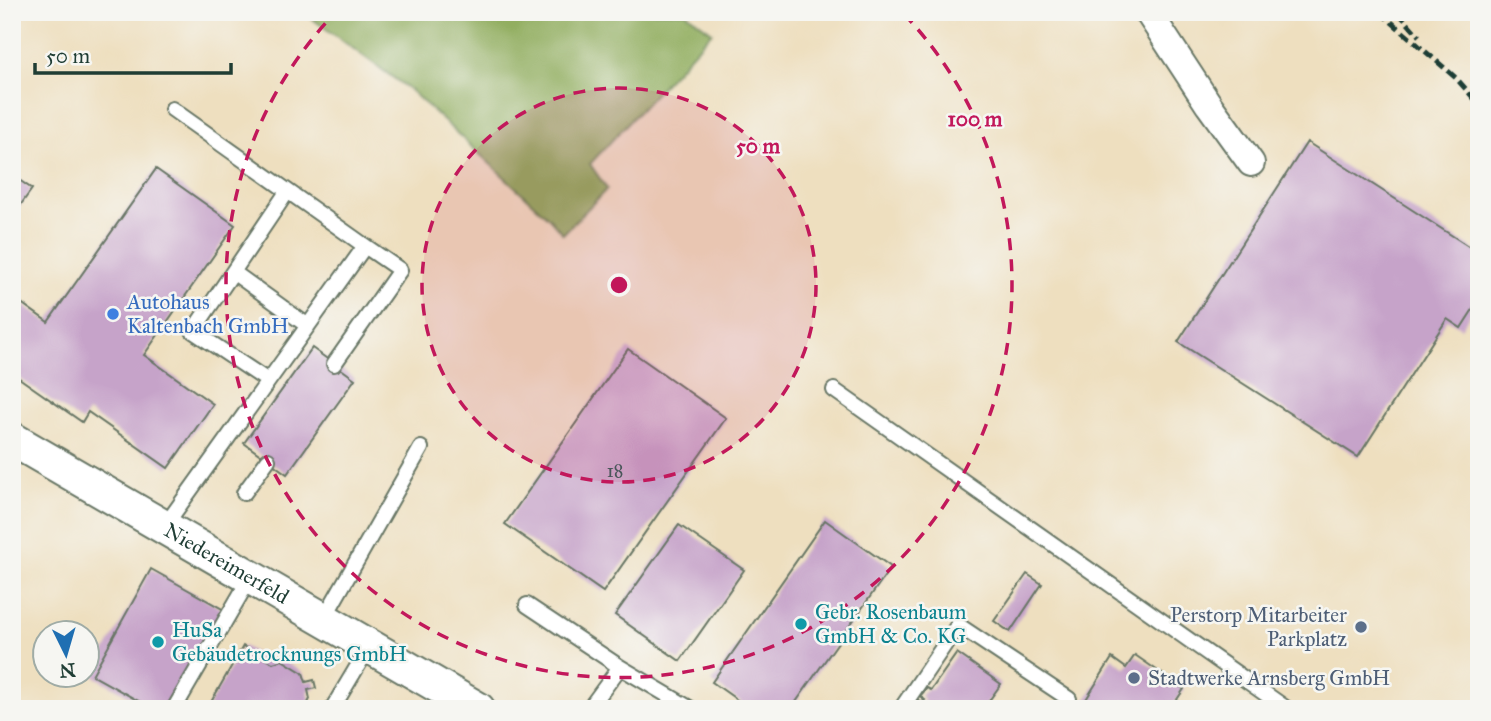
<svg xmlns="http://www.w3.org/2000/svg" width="1491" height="721" font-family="'IM FELL Great Primer',serif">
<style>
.forest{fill:#92ae60;stroke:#58764a;stroke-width:2}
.building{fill:#c6a3c9}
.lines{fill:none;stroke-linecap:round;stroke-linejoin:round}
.service-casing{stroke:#677665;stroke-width:18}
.minor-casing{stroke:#677665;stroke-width:30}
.tertiary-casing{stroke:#677665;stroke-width:37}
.service{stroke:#fff;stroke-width:14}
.minor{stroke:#fff;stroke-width:26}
.tertiary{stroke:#fff;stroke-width:33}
.rail{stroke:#1f3d34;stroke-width:5;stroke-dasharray:10 5;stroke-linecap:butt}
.ring{fill:none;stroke:#c2185b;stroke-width:3.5;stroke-dasharray:12 9}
.shop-dot{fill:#3f7fe0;stroke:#f6f6f2;stroke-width:2.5}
.culture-dot{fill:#0f9aa8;stroke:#f6f6f2;stroke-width:2.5}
.service-dot{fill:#5c6f8a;stroke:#f6f6f2;stroke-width:2.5}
.labels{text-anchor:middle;stroke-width:5;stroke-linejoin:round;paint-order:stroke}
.number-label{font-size:18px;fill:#495659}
.shop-label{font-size:21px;fill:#366cbe;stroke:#f6f6f2;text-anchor:start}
.street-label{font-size:21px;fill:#1f3d34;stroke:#f6f6f2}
.culture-label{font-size:21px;fill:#0d838f;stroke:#f6f6f2;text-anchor:start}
.service-label{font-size:21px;fill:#4e5e75;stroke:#f6f6f2;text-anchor:end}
.centre{fill:#c2185b;stroke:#f6f6f2;stroke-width:3.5}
.ring-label{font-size:21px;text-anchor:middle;font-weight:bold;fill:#c2185b;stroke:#f6f6f2;stroke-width:5;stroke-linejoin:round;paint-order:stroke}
</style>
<rect width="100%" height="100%" fill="#f6f6f2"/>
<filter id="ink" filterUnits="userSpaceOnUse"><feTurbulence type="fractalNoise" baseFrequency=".0143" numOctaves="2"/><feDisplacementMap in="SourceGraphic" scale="14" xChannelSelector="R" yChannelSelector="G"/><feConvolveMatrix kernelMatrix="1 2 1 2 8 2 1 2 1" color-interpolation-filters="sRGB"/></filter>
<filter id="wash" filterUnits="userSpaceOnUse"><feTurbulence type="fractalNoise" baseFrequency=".00686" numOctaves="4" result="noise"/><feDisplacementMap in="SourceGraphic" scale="28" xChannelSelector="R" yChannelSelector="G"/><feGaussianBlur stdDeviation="1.57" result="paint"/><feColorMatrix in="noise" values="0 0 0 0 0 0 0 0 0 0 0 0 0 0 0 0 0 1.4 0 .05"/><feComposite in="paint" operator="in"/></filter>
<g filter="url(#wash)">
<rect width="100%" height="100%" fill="#eedfbf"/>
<!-- forest -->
<path class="forest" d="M 303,12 L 685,12 L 712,32 L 590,164 L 607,189 L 563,234 L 550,219 L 410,90 Z"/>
<g id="blocks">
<!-- building -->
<path class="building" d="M 1307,142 L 1479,253 L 1479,270 L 1474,278 L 1479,281 L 1479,300 L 1461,328 L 1447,319 L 1358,457 L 1178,342 Z
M 156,169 L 235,225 L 144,355 L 213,404 L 168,468 L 88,412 L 82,422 L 12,373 L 12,307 L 17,300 L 48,322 Z
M 12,175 L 32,189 L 12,217 Z
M 312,348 L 355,379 L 287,474 L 244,443 Z
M 628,349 L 726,418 L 603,592 L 505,524 Z
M 825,520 L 891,567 L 791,709 L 750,709 L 712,682 Z
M 679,525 L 744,570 L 680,661 L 615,615 Z
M 151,569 L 224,610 L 169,709 L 153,709 L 92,675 Z
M 1027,574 L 1042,584 L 1010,632 L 994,621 Z
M 243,646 L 273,663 L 282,660 L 303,673 L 306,682 L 314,680 L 316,688 L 308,690 L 310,699 L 305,709 L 207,709 Z
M 957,653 L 1001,684 L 983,709 L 911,709 L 918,700 L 922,703 L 925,700 L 920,696 L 927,688 L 931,690 Z
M 1135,655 L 1184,689 L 1174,704 L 1181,709 L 1080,709 L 1112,658 L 1126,668 Z
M 92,700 L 107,709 L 76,709 L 79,703 Z"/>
</g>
</g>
<g filter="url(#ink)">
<use href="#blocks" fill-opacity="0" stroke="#677665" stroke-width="2"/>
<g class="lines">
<!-- service casing -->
<g class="service-casing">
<path id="service" d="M 233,272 L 308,326
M 334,364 L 400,270 L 365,246
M 268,381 L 193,331 L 287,192
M 834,390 L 1287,709
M 244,493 L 268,460
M 164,527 L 365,246 L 172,109
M 527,605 L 620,667
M 323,620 L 421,448
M 174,709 L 250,578
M 332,709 L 369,647
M 589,709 L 620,667 L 691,709
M 901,709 L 958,625 L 1069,699 L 1063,709"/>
</g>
<!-- minor casing -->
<g class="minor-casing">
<path id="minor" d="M 1148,12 L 1209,105 L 1251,163"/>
</g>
<!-- tertiary casing -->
<g class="tertiary-casing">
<g id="tertiary">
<path id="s1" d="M 12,439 L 478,709"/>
</g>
</g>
<!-- service -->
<use href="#service" class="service"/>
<!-- minor -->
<use href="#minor" class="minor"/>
<!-- tertiary -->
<use href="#tertiary" class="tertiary"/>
<!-- rail -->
<path class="rail" d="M 1380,12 L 1456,78 L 1479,104
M 1398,12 L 1419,36
M 1469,12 L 1479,20"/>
</g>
</g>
<!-- distance rings -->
<circle cx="619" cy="285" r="197" fill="#c2185b" fill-opacity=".12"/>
<g class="ring">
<circle cx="619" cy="285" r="197"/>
<path d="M904 14A393 393 0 1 1 334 14"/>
</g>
<!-- markers -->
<circle class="shop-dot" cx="113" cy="314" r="7"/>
<g class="culture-dot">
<circle cx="801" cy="624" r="7"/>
<circle cx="158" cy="642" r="7"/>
</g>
<g class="service-dot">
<circle cx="1361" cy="627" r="7"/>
<circle cx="1134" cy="678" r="7"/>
</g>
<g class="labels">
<!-- number labels -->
<g class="number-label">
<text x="615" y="477">18</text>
</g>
<!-- shop labels -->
<g class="shop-label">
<text x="127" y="309">Autohaus<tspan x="127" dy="24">Kaltenbach GmbH</tspan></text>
</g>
<!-- street labels -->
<g class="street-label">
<text dy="7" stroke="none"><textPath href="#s1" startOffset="248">Niedereimerfeld</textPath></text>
</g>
<!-- culture labels -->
<g class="culture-label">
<text x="815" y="619">Gebr. Rosenbaum<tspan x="815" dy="24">GmbH &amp; Co. KG</tspan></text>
<text x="172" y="637">HuSa<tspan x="172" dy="24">Gebäudetrocknungs GmbH</tspan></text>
</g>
<!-- service labels -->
<g class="service-label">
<text x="1347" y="622">Perstorp Mitarbeiter<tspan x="1347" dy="24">Parkplatz</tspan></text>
<text x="1148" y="685" text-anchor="start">Stadtwerke Arnsberg GmbH</text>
</g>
</g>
<circle cx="619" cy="285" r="10" class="centre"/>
<g class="ring-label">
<text x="975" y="126">100 m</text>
<text x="758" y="153">50 m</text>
</g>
<!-- margin -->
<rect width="1491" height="721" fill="none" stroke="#f6f6f2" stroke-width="42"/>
<!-- north arrow -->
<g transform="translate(66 654) rotate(175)"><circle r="33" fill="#f6f6f2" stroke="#a0aca6" stroke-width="2"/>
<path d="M0-5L12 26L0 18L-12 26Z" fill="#1f6fb2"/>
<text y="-10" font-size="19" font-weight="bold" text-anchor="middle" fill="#1f3d34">N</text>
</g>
<!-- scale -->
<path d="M35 63v10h196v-10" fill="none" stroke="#1f3d34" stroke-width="3.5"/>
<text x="46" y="63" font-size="21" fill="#1f3d34" stroke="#f6f6f2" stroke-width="5" paint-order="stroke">50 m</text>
</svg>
